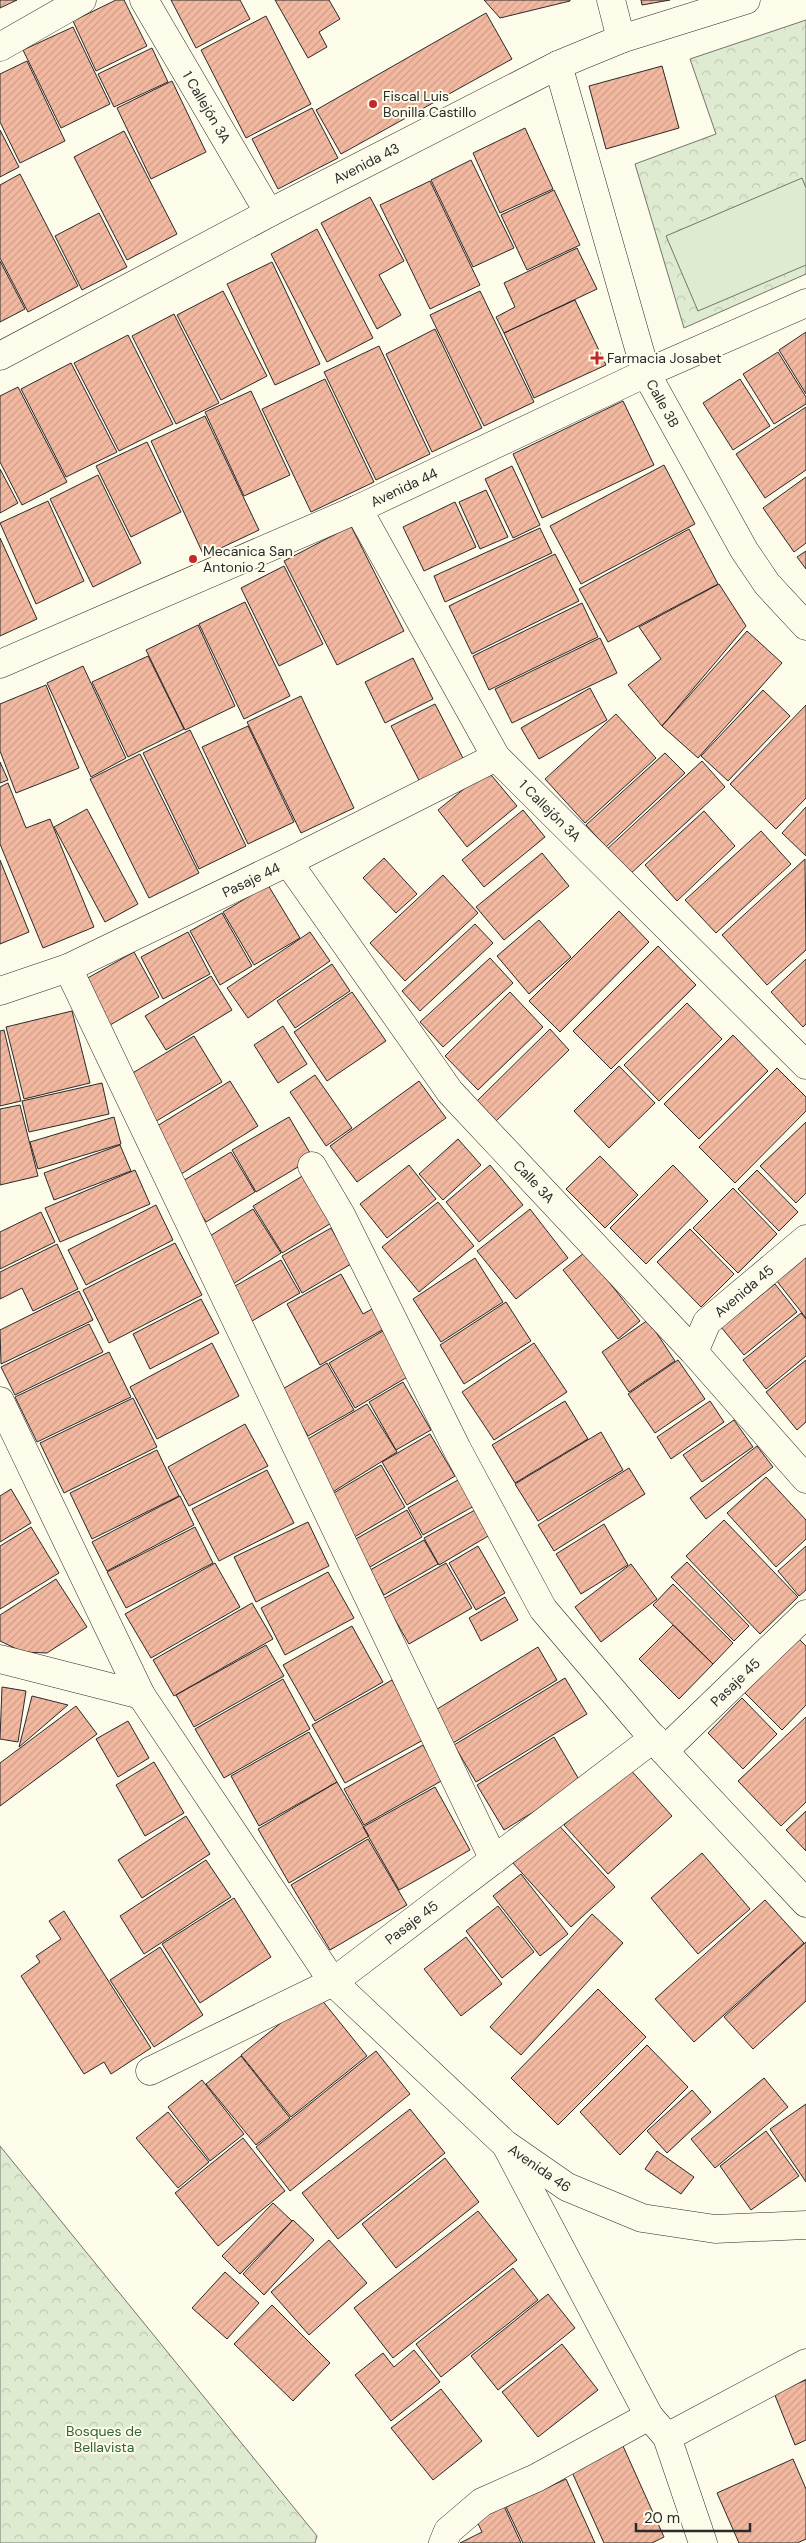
<svg xmlns="http://www.w3.org/2000/svg" width="806" height="2543" font-family="'DM Sans',sans-serif">
<style>
.forest{fill:url(#forest-crowns);stroke:#74746e}
.garden{fill:#deebd1;stroke:#74746e}
.building{fill:url(#building-hatch);stroke:#2b2b2b}
.lines{fill:none;stroke-linecap:round;stroke-linejoin:round}
.minor-casing{stroke:#2b2b2b;stroke-width:29}
.minor{stroke:#fdfbea;stroke-width:28}
.poi-dot{fill:#c62828;stroke:#fdfbea;stroke-width:2}
.labels{text-anchor:middle;stroke-width:4;stroke-linejoin:round;paint-order:stroke}
.poi-label{font-size:14px;fill:#2b2b2b;stroke:#fdfbea;text-anchor:start}
.street-label{font-size:14px;fill:#2b2b2b;stroke:#fdfbea}
.park-label{font-size:14px;fill:#34623c;stroke:#fdfbea}
</style>
<defs>
<pattern id="forest-crowns" width="20" height="18" patternUnits="userSpaceOnUse" patternTransform="scale(1.25)"><rect width="20" height="18" fill="#deebd1"/><path d="M2 6a3 3 0 1 1 6 0M12 15a3 3 0 1 1 6 0" fill="none" stroke="#bfcab4"/></pattern>
<pattern id="building-hatch" width="6" height="6" patternUnits="userSpaceOnUse" patternTransform="scale(1.25)"><rect width="6" height="6" fill="#f2b8a0"/><path d="M-1 1l2-2M0 6l6-6M5 7l2-2" fill="none" stroke="#d09e8a"/></pattern>
</defs>
<rect width="100%" height="100%" fill="#fdfbea"/>
<!-- forest -->
<path class="forest" d="M 806,20 L 806,274 L 684,328 L 635,164 L 716,134 L 690,59 Z
M 0,2146 L 317,2536 L 315,2543 L 0,2543 Z"/>
<!-- garden -->
<path class="garden" d="M 802,178 L 806,188 L 806,265 L 698,311 L 666,236 Z"/>
<!-- building -->
<path class="building" d="M 0,0 L 17,0 L 0,8 Z
M 116,0 L 124,0 L 147,46 L 96,71 L 73,21 Z
M 171,0 L 240,0 L 250,19 L 196,48 Z
M 275,0 L 329,0 L 340,19 L 319,32 L 327,47 L 308,58 Z
M 484,0 L 570,0 L 570,1 L 500,18 Z
M 641,0 L 670,0 L 642,5 Z
M 486,13 L 512,59 L 341,154 L 316,110 Z
M 266,16 L 311,104 L 246,138 L 201,50 Z
M 73,27 L 110,104 L 61,128 L 23,50 Z
M 152,48 L 168,82 L 114,107 L 98,74 Z
M 27,61 L 65,141 L 20,163 L 0,122 L 0,74 Z
M 662,66 L 679,128 L 606,149 L 589,86 Z
M 172,81 L 206,152 L 151,179 L 117,108 Z
M 312,108 L 338,158 L 278,189 L 252,139 Z
M 525,128 L 553,189 L 500,213 L 473,153 Z
M 0,130 L 19,167 L 0,177 Z
M 124,131 L 177,234 L 127,260 L 74,157 Z
M 471,160 L 514,248 L 473,267 L 431,180 Z
M 20,174 L 78,286 L 28,312 L 0,258 L 0,185 Z
M 430,181 L 480,285 L 430,309 L 380,205 Z
M 554,190 L 580,245 L 527,270 L 501,215 Z
M 370,197 L 404,261 L 379,275 L 401,315 L 377,329 L 321,223 Z
M 99,213 L 127,267 L 82,290 L 55,236 Z
M 317,229 L 373,338 L 327,362 L 271,254 Z
M 577,248 L 597,289 L 504,333 L 496,317 L 515,307 L 504,283 Z
M 0,261 L 25,309 L 0,322 Z
M 272,262 L 320,364 L 275,385 L 227,284 Z
M 223,291 L 267,376 L 221,400 L 177,315 Z
M 480,291 L 534,402 L 484,426 L 430,315 Z
M 575,300 L 606,365 L 534,398 L 504,333 Z
M 174,314 L 219,403 L 176,424 L 132,336 Z
M 435,329 L 482,428 L 432,452 L 386,354 Z
M 806,332 L 806,394 L 779,350 Z
M 128,335 L 173,424 L 119,451 L 74,363 Z
M 379,346 L 430,454 L 376,480 L 324,372 Z
M 778,352 L 806,397 L 806,404 L 774,424 L 743,374 Z
M 71,363 L 117,452 L 66,477 L 21,389 Z
M 325,379 L 374,482 L 311,512 L 262,409 Z
M 740,379 L 770,426 L 733,450 L 703,403 Z
M 18,387 L 67,482 L 22,505 L 0,462 L 0,396 Z
M 251,391 L 290,475 L 244,496 L 205,412 Z
M 623,401 L 654,465 L 542,518 L 513,454 Z
M 806,407 L 806,470 L 765,498 L 736,454 Z
M 205,416 L 259,530 L 204,556 L 151,441 Z
M 147,442 L 181,512 L 131,537 L 96,466 Z
M 664,465 L 695,524 L 581,584 L 550,526 Z
M 512,466 L 540,525 L 513,538 L 485,479 Z
M 0,469 L 18,503 L 0,513 Z
M 98,475 L 141,563 L 93,587 L 50,499 Z
M 806,477 L 806,543 L 794,552 L 763,508 Z
M 486,490 L 508,537 L 480,549 L 459,502 Z
M 48,501 L 84,581 L 36,604 L 0,523 Z
M 455,502 L 476,547 L 424,571 L 403,527 Z
M 351,526 L 404,631 L 337,665 L 284,561 Z
M 540,528 L 552,553 L 445,602 L 434,576 Z
M 689,529 L 718,584 L 608,642 L 579,589 Z
M 0,538 L 37,619 L 0,636 Z
M 806,551 L 806,569 L 797,557 Z
M 555,554 L 579,601 L 472,654 L 449,606 Z
M 284,566 L 323,644 L 279,666 L 241,588 Z
M 719,584 L 746,626 L 662,726 L 628,685 L 661,659 L 639,627 Z
M 245,602 L 290,696 L 244,719 L 199,624 Z
M 582,603 L 598,637 L 489,690 L 473,656 Z
M 198,625 L 235,706 L 185,730 L 146,650 Z
M 747,631 L 782,663 L 698,758 L 662,726 Z
M 600,638 L 617,673 L 512,723 L 495,689 Z
M 148,656 L 184,729 L 128,757 L 92,682 Z
M 413,658 L 433,699 L 385,723 L 365,682 Z
M 83,666 L 126,758 L 91,777 L 47,683 Z
M 46,685 L 79,768 L 16,793 L 0,751 L 0,704 Z
M 590,688 L 607,720 L 539,759 L 521,728 Z
M 763,690 L 790,716 L 728,781 L 701,756 Z
M 301,696 L 354,808 L 301,833 L 247,722 Z
M 435,704 L 465,762 L 421,784 L 391,726 Z
M 806,705 L 806,798 L 776,829 L 730,784 Z
M 616,714 L 656,758 L 585,823 L 545,779 Z
M 248,726 L 294,822 L 248,844 L 202,747 Z
M 190,730 L 246,846 L 199,869 L 143,753 Z
M 665,753 L 685,773 L 606,847 L 586,825 Z
M 140,754 L 199,873 L 149,898 L 90,779 Z
M 702,761 L 725,787 L 628,876 L 605,851 Z
M 0,762 L 8,780 L 0,783 Z
M 487,770 L 517,806 L 467,847 L 438,810 Z
M 8,783 L 26,828 L 50,819 L 94,927 L 43,948 L 0,844 L 0,787 Z
M 806,807 L 806,856 L 782,833 Z
M 87,809 L 138,904 L 105,922 L 54,827 Z
M 523,810 L 545,837 L 484,887 L 462,860 Z
M 704,811 L 735,846 L 677,901 L 645,865 Z
M 761,831 L 791,864 L 716,933 L 685,900 Z
M 542,853 L 569,886 L 504,940 L 476,907 Z
M 384,858 L 417,894 L 396,913 L 363,878 Z
M 805,859 L 806,950 L 767,985 L 722,935 Z
M 0,860 L 29,932 L 0,944 Z
M 443,875 L 478,913 L 405,981 L 370,943 Z
M 268,885 L 300,938 L 254,965 L 223,912 Z
M 619,911 L 649,942 L 560,1032 L 529,1001 Z
M 222,913 L 252,966 L 220,985 L 190,931 Z
M 539,920 L 571,957 L 529,994 L 497,956 Z
M 475,924 L 493,943 L 420,1011 L 402,991 Z
M 188,932 L 210,974 L 163,999 L 141,957 Z
M 310,932 L 330,961 L 248,1018 L 227,988 Z
M 658,946 L 696,985 L 611,1069 L 573,1031 Z
M 134,952 L 159,997 L 103,1029 L 77,984 Z
M 490,958 L 513,983 L 443,1047 L 420,1022 Z
M 806,959 L 806,1024 L 803,1027 L 771,992 Z
M 332,964 L 350,991 L 295,1028 L 277,1001 Z
M 211,976 L 232,1010 L 166,1050 L 145,1016 Z
M 352,992 L 386,1041 L 327,1081 L 294,1032 Z
M 510,992 L 543,1027 L 478,1090 L 445,1056 Z
M 687,1003 L 722,1039 L 659,1101 L 624,1065 Z
M 72,1011 L 90,1083 L 24,1099 L 6,1027 Z
M 283,1026 L 307,1064 L 278,1083 L 254,1045 Z
M 550,1029 L 569,1050 L 496,1121 L 477,1101 Z
M 4,1030 L 21,1101 L 0,1106 L 0,1031 Z
M 733,1035 L 768,1071 L 699,1139 L 664,1104 Z
M 194,1036 L 222,1082 L 153,1123 L 126,1077 Z
M 619,1066 L 655,1103 L 609,1148 L 574,1111 Z
M 777,1068 L 806,1097 L 806,1111 L 735,1183 L 699,1147 Z
M 315,1075 L 352,1128 L 326,1146 L 290,1092 Z
M 230,1081 L 258,1126 L 178,1176 L 149,1131 Z
M 419,1081 L 446,1118 L 357,1182 L 330,1146 Z
M 102,1083 L 109,1114 L 29,1132 L 22,1101 Z
M 20,1105 L 38,1176 L 0,1185 L 0,1109 Z
M 114,1117 L 121,1144 L 38,1169 L 30,1142 Z
M 289,1117 L 313,1158 L 256,1192 L 232,1150 Z
M 806,1122 L 806,1193 L 796,1203 L 760,1166 Z
M 458,1139 L 481,1165 L 443,1200 L 419,1174 Z
M 120,1145 L 131,1171 L 54,1200 L 44,1173 Z
M 231,1152 L 255,1192 L 206,1222 L 181,1182 Z
M 600,1156 L 638,1195 L 605,1228 L 566,1189 Z
M 409,1165 L 436,1199 L 387,1238 L 360,1204 Z
M 490,1165 L 523,1205 L 479,1242 L 446,1202 Z
M 673,1165 L 708,1201 L 646,1264 L 610,1228 Z
M 135,1170 L 150,1204 L 60,1242 L 45,1208 Z
M 757,1170 L 798,1212 L 779,1231 L 738,1189 Z
M 304,1175 L 333,1222 L 282,1253 L 253,1206 Z
M 733,1188 L 777,1234 L 738,1273 L 693,1228 Z
M 438,1202 L 474,1246 L 419,1292 L 382,1247 Z
M 156,1205 L 173,1240 L 86,1285 L 68,1250 Z
M 253,1209 L 281,1253 L 233,1284 L 205,1239 Z
M 530,1209 L 568,1258 L 516,1299 L 477,1251 Z
M 41,1212 L 55,1242 L 0,1269 L 0,1232 Z
M 331,1228 L 351,1264 L 302,1293 L 282,1256 Z
M 690,1229 L 734,1274 L 701,1307 L 657,1262 Z
M 175,1243 L 202,1295 L 109,1343 L 83,1290 Z
M 57,1244 L 78,1289 L 33,1311 L 22,1288 L 0,1299 L 0,1272 Z
M 585,1252 L 640,1321 L 618,1339 L 563,1270 Z
M 806,1256 L 806,1318 L 776,1280 Z
M 475,1258 L 503,1302 L 441,1342 L 413,1299 Z
M 281,1260 L 300,1293 L 247,1324 L 228,1290 Z
M 341,1274 L 363,1314 L 372,1309 L 384,1329 L 320,1365 L 287,1304 Z
M 775,1284 L 797,1312 L 744,1355 L 721,1327 Z
M 79,1291 L 93,1320 L 1,1364 L 0,1330 Z
M 201,1299 L 219,1333 L 150,1369 L 133,1334 Z
M 506,1302 L 531,1341 L 464,1384 L 440,1345 Z
M 801,1313 L 806,1319 L 806,1356 L 766,1389 L 743,1360 Z
M 648,1320 L 675,1361 L 629,1392 L 602,1352 Z
M 89,1324 L 103,1352 L 15,1395 L 1,1367 Z
M 383,1331 L 409,1376 L 355,1408 L 329,1363 Z
M 212,1343 L 239,1396 L 157,1439 L 130,1387 Z
M 534,1343 L 567,1392 L 494,1440 L 462,1392 Z
M 109,1352 L 131,1397 L 37,1442 L 15,1397 Z
M 678,1360 L 705,1399 L 655,1433 L 628,1394 Z
M 806,1360 L 806,1422 L 797,1430 L 766,1392 Z
M 327,1363 L 354,1410 L 308,1436 L 281,1390 Z
M 403,1382 L 431,1430 L 396,1450 L 369,1402 Z
M 133,1398 L 157,1447 L 64,1493 L 40,1443 Z
M 565,1401 L 588,1439 L 515,1483 L 492,1445 Z
M 710,1401 L 724,1422 L 671,1459 L 657,1437 Z
M 367,1404 L 397,1452 L 331,1493 L 301,1443 Z
M 734,1420 L 753,1447 L 702,1482 L 683,1455 Z
M 245,1424 L 268,1466 L 189,1506 L 168,1467 Z
M 601,1432 L 623,1470 L 538,1521 L 515,1484 Z
M 430,1434 L 455,1476 L 407,1505 L 382,1462 Z
M 757,1446 L 773,1467 L 706,1519 L 690,1498 Z
M 157,1450 L 179,1496 L 92,1539 L 70,1493 Z
M 381,1465 L 405,1507 L 351,1539 L 327,1497 Z
M 629,1468 L 645,1494 L 554,1551 L 538,1525 Z
M 267,1470 L 294,1523 L 219,1561 L 192,1509 Z
M 766,1477 L 806,1520 L 806,1539 L 776,1567 L 727,1513 Z
M 458,1480 L 474,1506 L 423,1535 L 408,1508 Z
M 11,1489 L 31,1523 L 0,1542 L 0,1496 Z
M 180,1496 L 194,1525 L 107,1571 L 92,1542 Z
M 407,1510 L 422,1537 L 370,1567 L 354,1540 Z
M 475,1510 L 490,1535 L 439,1565 L 424,1538 Z
M 724,1520 L 798,1597 L 760,1634 L 686,1556 Z
M 308,1522 L 329,1566 L 256,1602 L 234,1557 Z
M 604,1524 L 628,1565 L 581,1594 L 556,1554 Z
M 31,1527 L 59,1573 L 0,1609 L 0,1546 Z
M 195,1527 L 213,1563 L 126,1608 L 107,1572 Z
M 424,1540 L 438,1564 L 384,1595 L 370,1570 Z
M 478,1546 L 505,1593 L 476,1610 L 449,1563 Z
M 806,1546 L 806,1590 L 799,1596 L 778,1571 Z
M 687,1562 L 749,1626 L 734,1641 L 671,1577 Z
M 215,1563 L 240,1607 L 151,1658 L 125,1614 Z
M 446,1563 L 472,1608 L 409,1644 L 383,1599 Z
M 631,1564 L 657,1599 L 601,1642 L 575,1607 Z
M 328,1572 L 354,1618 L 285,1655 L 261,1608 Z
M 56,1579 L 87,1627 L 47,1653 L 23,1652 L 0,1641 L 0,1615 Z
M 673,1584 L 733,1643 L 713,1664 L 653,1605 Z
M 505,1597 L 518,1620 L 481,1641 L 469,1618 Z
M 252,1603 L 273,1639 L 174,1696 L 153,1660 Z
M 673,1625 L 713,1664 L 679,1699 L 639,1659 Z
M 352,1626 L 383,1682 L 315,1721 L 283,1665 Z
M 796,1636 L 806,1646 L 806,1705 L 782,1730 L 743,1691 Z
M 266,1645 L 284,1676 L 194,1727 L 176,1695 Z
M 538,1647 L 557,1680 L 453,1743 L 434,1711 Z
M 565,1678 L 587,1714 L 476,1782 L 454,1745 Z
M 283,1679 L 310,1729 L 224,1778 L 195,1729 Z
M 392,1680 L 425,1739 L 345,1783 L 312,1725 Z
M 2,1687 L 26,1691 L 18,1742 L 0,1739 Z
M 32,1696 L 68,1705 L 19,1747 Z
M 742,1698 L 777,1734 L 743,1769 L 708,1733 Z
M 76,1706 L 97,1734 L 0,1806 L 0,1763 Z
M 806,1717 L 806,1802 L 781,1826 L 738,1781 Z
M 128,1721 L 149,1758 L 118,1777 L 96,1739 Z
M 309,1732 L 337,1782 L 259,1826 L 231,1776 Z
M 554,1737 L 581,1783 L 504,1830 L 477,1785 Z
M 423,1745 L 443,1780 L 364,1825 L 344,1789 Z
M 154,1762 L 184,1813 L 145,1836 L 116,1785 Z
M 628,1767 L 672,1816 L 608,1874 L 564,1825 Z
M 337,1782 L 369,1836 L 289,1883 L 258,1829 Z
M 435,1787 L 470,1850 L 399,1890 L 363,1827 Z
M 806,1811 L 806,1851 L 786,1830 Z
M 186,1816 L 210,1854 L 142,1898 L 118,1860 Z
M 555,1821 L 615,1887 L 571,1927 L 512,1862 Z
M 368,1839 L 407,1905 L 330,1950 L 291,1885 Z
M 702,1853 L 750,1909 L 698,1954 L 651,1898 Z
M 206,1860 L 231,1897 L 144,1954 L 120,1916 Z
M 521,1874 L 568,1934 L 540,1956 L 493,1896 Z
M 234,1898 L 271,1957 L 200,2003 L 162,1944 Z
M 765,1900 L 804,1943 L 694,2042 L 655,1999 Z
M 498,1906 L 534,1952 L 502,1978 L 466,1931 Z
M 64,1911 L 151,2048 L 111,2074 L 104,2062 L 84,2074 L 21,1976 L 40,1962 L 36,1956 L 61,1939 L 49,1921 Z
M 592,1914 L 623,1943 L 521,2055 L 490,2027 Z
M 466,1937 L 502,1984 L 461,2016 L 424,1969 Z
M 806,1942 L 806,2001 L 753,2049 L 724,2017 Z
M 160,1947 L 203,2015 L 154,2047 L 110,1980 Z
M 598,1989 L 646,2037 L 558,2125 L 511,2078 Z
M 317,1994 L 367,2056 L 291,2117 L 241,2055 Z
M 647,2045 L 688,2087 L 620,2155 L 580,2112 Z
M 376,2051 L 410,2094 L 290,2191 L 256,2147 Z
M 241,2056 L 290,2118 L 256,2145 L 206,2084 Z
M 764,2078 L 788,2107 L 715,2168 L 691,2139 Z
M 202,2080 L 244,2134 L 210,2161 L 168,2107 Z
M 692,2090 L 711,2112 L 667,2153 L 647,2131 Z
M 806,2104 L 806,2182 L 770,2129 Z
M 410,2109 L 445,2153 L 338,2239 L 302,2193 Z
M 168,2112 L 209,2162 L 178,2188 L 136,2138 Z
M 766,2131 L 799,2176 L 751,2210 L 720,2166 Z
M 243,2138 L 285,2191 L 218,2246 L 175,2193 Z
M 657,2151 L 694,2177 L 681,2194 L 645,2169 Z
M 445,2158 L 479,2202 L 396,2268 L 362,2224 Z
M 273,2203 L 292,2221 L 240,2274 L 222,2256 Z
M 478,2211 L 517,2260 L 393,2358 L 354,2308 Z
M 293,2220 L 314,2240 L 264,2295 L 243,2274 Z
M 329,2240 L 367,2283 L 309,2335 L 271,2292 Z
M 513,2268 L 538,2300 L 441,2377 L 416,2344 Z
M 225,2272 L 259,2303 L 227,2339 L 192,2308 Z
M 548,2294 L 575,2328 L 498,2390 L 471,2356 Z
M 272,2305 L 330,2363 L 293,2401 L 234,2344 Z
M 562,2344 L 598,2390 L 538,2437 L 502,2392 Z
M 414,2350 L 440,2382 L 391,2421 L 355,2375 L 383,2353 L 394,2367 Z
M 806,2380 L 806,2440 L 795,2445 L 774,2393 Z
M 441,2389 L 482,2441 L 433,2480 L 391,2428 Z
M 623,2446 L 664,2537 L 652,2543 L 604,2543 L 571,2470 Z
M 793,2459 L 806,2489 L 806,2539 L 797,2543 L 739,2543 L 717,2493 Z
M 566,2479 L 595,2543 L 523,2543 L 506,2507 Z
M 503,2504 L 521,2543 L 460,2543 L 482,2532 L 475,2517 Z"/>
<g class="lines">
<!-- minor casing -->
<g class="minor-casing">
<g id="minor">
<path id="s1" d="M 144,0 L 269,213"/>
<path d="M 611,0 L 621,39"/>
<path d="M 0,47 L 82,0"/>
<path id="s2" d="M 558,65 L 646,373 L 744,550 L 767,584 L 806,626"/>
<path id="s3" d="M 0,356 L 269,213 L 558,65 L 621,39 L 746,0"/>
<path id="s4" d="M 358,509 L 496,757 L 806,1065"/>
<path id="s5" d="M 0,664 L 358,509 L 646,373 L 806,303"/>
<path id="s6" d="M 288,862 L 450,1092 L 694,1352 L 806,1479"/>
<path d="M 68,968 L 494,1860"/>
<path id="s7" d="M 0,991 L 68,968 L 288,862 L 496,757"/>
<path d="M 312,1166 L 341,1215 L 457,1449 L 543,1609 L 664,1751 L 806,1903"/>
<path id="s8" d="M 694,1352 L 707,1322 L 806,1239"/>
<path id="s9" d="M 0,1401 L 141,1695 L 333,1982 L 505,2144 L 567,2187 L 642,2218 L 715,2229 L 806,2225"/>
<path d="M 0,1659 L 141,1695"/>
<path id="s10" d="M 664,1751 L 806,1614"/>
<path id="s11" d="M 150,2071 L 333,1982 L 654,1738"/>
<path d="M 507,2147 L 649,2416 L 667,2437 L 703,2543"/>
<path d="M 667,2437 L 806,2363"/>
<path d="M 443,2543 L 448,2531 L 482,2502 L 536,2478 L 649,2416"/>
</g>
</g>
<!-- minor -->
<use href="#minor" class="minor"/>
</g>
<!-- markers -->
<g class="poi-dot">
<circle cx="373" cy="104" r="5"/>
<path d="M594.5 350.5h5v5h5v5h-5v5h-5v-5h-5v-5h5z"/>
<circle cx="193" cy="559" r="5"/>
</g>
<g class="labels">
<!-- poi labels -->
<g class="poi-label">
<text x="383" y="101">Fiscal Luis<tspan x="383" dy="16">Bonilla Castillo</tspan></text>
<text x="607" y="363">Farmacia Josabet</text>
<text x="203" y="556">Mecanica San<tspan x="203" dy="16">Antonio 2</tspan></text>
</g>
<!-- street labels -->
<g class="street-label">
<text dy="5" stroke="none"><textPath href="#s1" startOffset="124">1 Callejón 3A</textPath></text>
<text dy="5" stroke="none"><textPath href="#s3" startOffset="414">Avenida 43</textPath></text>
<text dy="5" stroke="none"><textPath href="#s2" startOffset="355">Calle 3B</textPath></text>
<text dy="5" stroke="none"><textPath href="#s5" startOffset="441">Avenida 44</textPath></text>
<text dy="5" stroke="none"><textPath href="#s4" startOffset="360">1 Callejón 3A</textPath></text>
<text dy="5" stroke="none"><textPath href="#s7" startOffset="275">Pasaje 44</textPath></text>
<text dy="5" stroke="none"><textPath href="#s6" startOffset="404">Calle 3A</textPath></text>
<text dy="5" stroke="none"><textPath href="#s8" startOffset="81">Avenida 45</textPath></text>
<text dy="5" stroke="none"><textPath href="#s10" startOffset="99">Pasaje 45</textPath></text>
<text dy="5" stroke="none"><textPath href="#s11" startOffset="302">Pasaje 45</textPath></text>
<text dy="5" stroke="none"><textPath href="#s9" startOffset="950">Avenida 46</textPath></text>
</g>
<!-- park labels -->
<g class="park-label">
<text x="104" y="2436">Bosques de<tspan x="104" dy="16">Bellavista</tspan></text>
</g>
</g>
<!-- scale -->
<path d="M636 2523v8h114v-8" fill="none" stroke="#2b2b2b" stroke-width="2.5"/>
<text x="644" y="2523" font-size="15" fill="#2b2b2b" stroke="#fdfbea" stroke-width="4" paint-order="stroke">20 m</text>
</svg>
